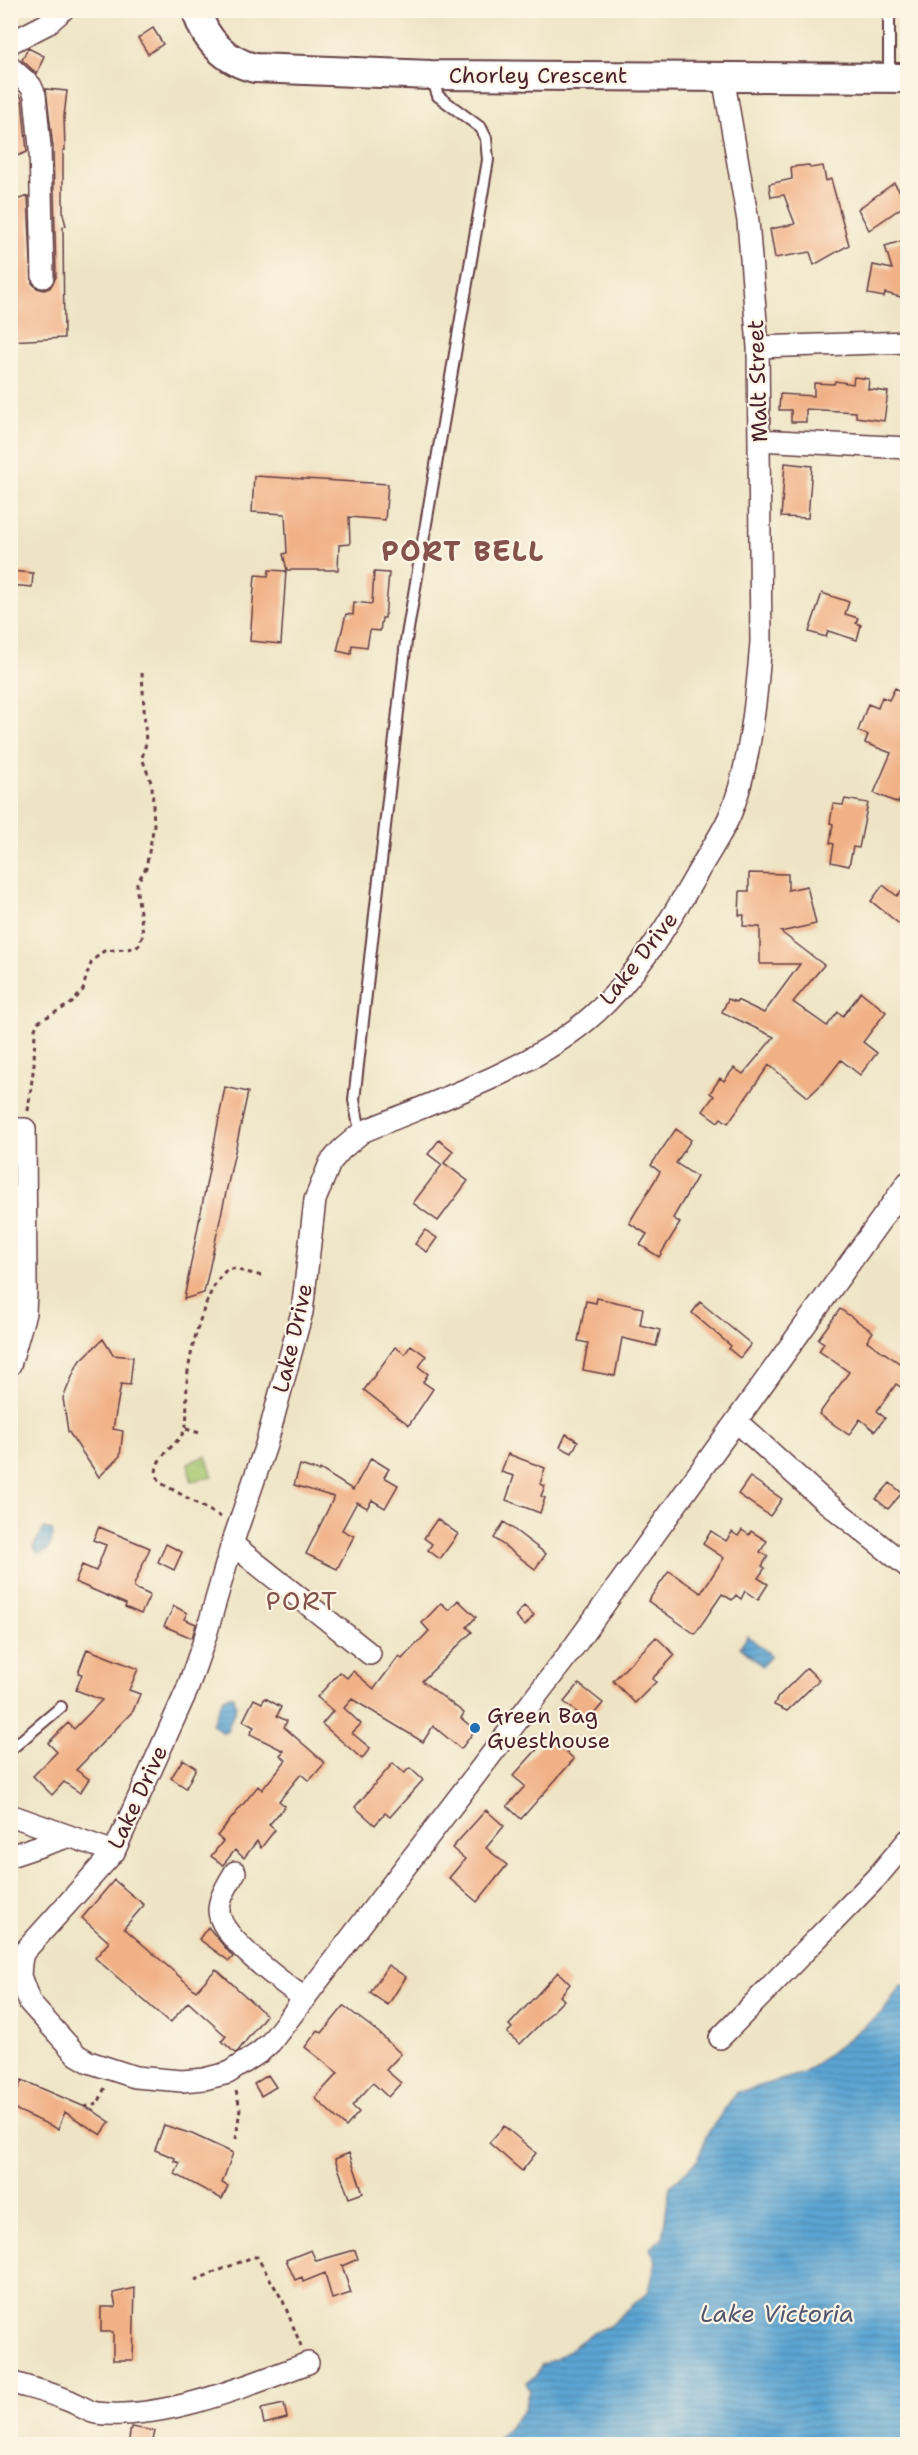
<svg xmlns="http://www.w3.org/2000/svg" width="918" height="2455" font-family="'Shantell Sans',sans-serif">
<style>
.grass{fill:url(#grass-tufts);stroke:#78734e;stroke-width:1.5}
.water{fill:url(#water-rules);stroke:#52627f;stroke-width:1.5}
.building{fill:#f1b186}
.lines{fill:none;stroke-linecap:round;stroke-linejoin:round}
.service-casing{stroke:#633d42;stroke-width:14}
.minor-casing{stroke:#633d42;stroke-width:24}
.secondary-casing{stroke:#633d42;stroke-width:32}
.path{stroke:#633d42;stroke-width:3;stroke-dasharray:4.5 4.5;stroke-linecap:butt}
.service{stroke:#fff;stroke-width:10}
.minor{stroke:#fff;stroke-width:21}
.secondary{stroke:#fff;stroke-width:28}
.poi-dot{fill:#1f6fb2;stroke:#fcf5e5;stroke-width:2}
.labels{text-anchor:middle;stroke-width:4.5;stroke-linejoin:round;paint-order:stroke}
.street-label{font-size:22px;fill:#4a1f2b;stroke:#fcf5e5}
.poi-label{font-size:22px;fill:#4a1f2b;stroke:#fcf5e5;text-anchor:start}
.water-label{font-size:24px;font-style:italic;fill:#51556e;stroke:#fcf5e5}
.quarter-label{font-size:26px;letter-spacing:1.5px;fill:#84524b;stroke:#fcf5e5}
.district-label{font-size:28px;font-weight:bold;letter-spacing:1.5px;fill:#84524b;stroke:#fcf5e5}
</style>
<defs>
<pattern id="grass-tufts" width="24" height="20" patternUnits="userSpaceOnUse" patternTransform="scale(1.5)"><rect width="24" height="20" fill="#a5c770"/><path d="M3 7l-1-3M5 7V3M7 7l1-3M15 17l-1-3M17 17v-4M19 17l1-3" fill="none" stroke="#90aa61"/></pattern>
<pattern id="water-rules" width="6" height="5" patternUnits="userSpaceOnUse" patternTransform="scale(1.5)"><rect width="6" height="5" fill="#5ba5d3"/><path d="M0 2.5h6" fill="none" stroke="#4d86ab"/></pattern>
</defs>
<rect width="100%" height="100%" fill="#fcf5e5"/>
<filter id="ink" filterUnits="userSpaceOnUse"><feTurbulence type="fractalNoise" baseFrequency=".0167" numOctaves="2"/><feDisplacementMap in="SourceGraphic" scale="12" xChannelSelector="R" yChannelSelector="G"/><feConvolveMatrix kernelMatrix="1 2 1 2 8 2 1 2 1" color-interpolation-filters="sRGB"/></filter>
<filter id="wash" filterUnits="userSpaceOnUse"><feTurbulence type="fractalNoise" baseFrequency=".008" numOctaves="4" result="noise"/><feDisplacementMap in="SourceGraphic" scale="24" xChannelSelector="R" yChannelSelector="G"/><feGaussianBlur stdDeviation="1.35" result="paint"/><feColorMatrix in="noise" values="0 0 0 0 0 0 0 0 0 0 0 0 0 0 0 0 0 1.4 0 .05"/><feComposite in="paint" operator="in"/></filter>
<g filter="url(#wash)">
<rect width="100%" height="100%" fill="#eee4c5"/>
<!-- grass -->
<path class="grass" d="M 206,1456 L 213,1477 L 191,1481 L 188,1463 Z"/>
<!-- water -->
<path class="water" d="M 44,1528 L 52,1530 L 53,1536 L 48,1551 L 38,1554 L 33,1547 Z
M 748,1636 L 771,1655 L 762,1666 L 740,1647 Z
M 229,1695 L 234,1696 L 236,1706 L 227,1731 L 222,1732 L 212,1724 L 223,1698 Z
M 900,1986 L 908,1987 L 907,2444 L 493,2444 L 523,2411 L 530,2391 L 526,2382 L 536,2377 L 541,2365 L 556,2359 L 591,2334 L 609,2326 L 649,2291 L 656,2261 L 650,2248 L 662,2238 L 670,2186 L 698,2160 L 706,2136 L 736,2093 L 804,2073 L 884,2011 Z"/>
<g id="blocks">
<!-- building -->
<path class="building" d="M 153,28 L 163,44 L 148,54 L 138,38 Z
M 28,48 L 44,56 L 37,74 L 22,60 Z
M 10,85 L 22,98 L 27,152 L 10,159 Z
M 46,89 L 67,91 L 64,116 L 65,150 L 63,150 L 63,214 L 66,226 L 63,227 L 64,338 L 10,341 L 10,202 L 28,196 L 32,283 L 37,288 L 44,290 L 50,288 L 56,277 L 53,147 Z
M 809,165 L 810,168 L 823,166 L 826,181 L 831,179 L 849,245 L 814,265 L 810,252 L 775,258 L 770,229 L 795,224 L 784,195 L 771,197 L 769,184 L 792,179 L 791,167 Z
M 894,183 L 908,203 L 869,230 L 858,209 Z
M 908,239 L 908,307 L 904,308 L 901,297 L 885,293 L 884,297 L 868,294 L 873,265 L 892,269 L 885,246 Z
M 854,377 L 869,379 L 868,389 L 888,392 L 884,421 L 856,417 L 856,412 L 806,409 L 806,422 L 791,422 L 791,410 L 779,410 L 780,394 L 814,396 L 814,383 L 834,384 L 835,381 L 853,384 Z
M 785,463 L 812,466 L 808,518 L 781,517 Z
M 254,476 L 388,484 L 385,520 L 349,517 L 350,544 L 339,545 L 338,570 L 287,570 L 283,554 L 287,553 L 285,514 L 252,512 Z
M 269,570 L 286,571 L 281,644 L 250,641 L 255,575 L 268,576 Z
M 10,571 L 33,573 L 32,587 L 10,585 Z
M 374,572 L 389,573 L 385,618 L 382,618 L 380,631 L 370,630 L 367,647 L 352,645 L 351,654 L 337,651 L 346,614 L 353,615 L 354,602 L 372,604 Z
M 822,593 L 849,602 L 845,614 L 858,618 L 856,623 L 861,625 L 857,640 L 828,631 L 826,637 L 809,632 Z
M 895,688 L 908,695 L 908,781 L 898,803 L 874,793 L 891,753 L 865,743 L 868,735 L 858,731 L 868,704 L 878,708 L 882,697 L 889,700 Z
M 845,799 L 868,803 L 859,848 L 853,847 L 849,866 L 831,862 L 834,844 L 830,843 L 833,824 L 830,823 L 833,804 L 843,805 Z
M 749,873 L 788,874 L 788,890 L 807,886 L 816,924 L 781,932 L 824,965 L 793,1002 L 827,1026 L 838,1012 L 843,1016 L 861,992 L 886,1012 L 863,1042 L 877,1053 L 860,1075 L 841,1060 L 824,1082 L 808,1097 L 769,1065 L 728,1123 L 721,1118 L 718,1122 L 703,1111 L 714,1096 L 710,1093 L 720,1078 L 724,1081 L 734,1068 L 743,1074 L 774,1037 L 722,1012 L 728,999 L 736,1002 L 737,1000 L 764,1013 L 800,964 L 760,964 L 760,927 L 743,926 L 744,915 L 739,915 L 740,891 L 749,891 Z
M 908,882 L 908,931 L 871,901 L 883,885 L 897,896 Z
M 225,1087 L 248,1092 L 204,1293 L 184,1299 Z
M 676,1129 L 691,1140 L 676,1163 L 697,1177 L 673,1218 L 680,1223 L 659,1257 L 640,1245 L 647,1234 L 629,1223 L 660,1172 L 651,1165 Z
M 439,1140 L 453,1151 L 444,1163 L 468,1181 L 438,1221 L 413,1203 L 442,1165 L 428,1154 Z
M 425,1230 L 437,1238 L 427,1252 L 415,1244 Z
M 597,1298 L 643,1308 L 640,1325 L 660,1330 L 656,1346 L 622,1338 L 615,1376 L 583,1370 L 588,1343 L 578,1341 L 586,1301 L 596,1303 Z
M 700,1302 L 751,1344 L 740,1358 L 729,1349 L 731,1346 L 692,1313 Z
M 840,1309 L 873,1332 L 867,1341 L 908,1369 L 908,1392 L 896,1384 L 877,1411 L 885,1418 L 875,1431 L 860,1419 L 849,1435 L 819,1414 L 849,1372 L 819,1351 L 824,1343 L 818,1339 Z
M 103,1339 L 113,1355 L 133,1357 L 130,1385 L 121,1384 L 113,1429 L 123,1431 L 120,1456 L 99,1477 L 68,1431 L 63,1398 L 78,1363 Z
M 411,1345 L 426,1356 L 419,1367 L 428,1374 L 423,1382 L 433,1389 L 409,1425 L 364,1390 L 395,1347 L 405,1354 Z
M 566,1434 L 578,1441 L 572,1453 L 560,1447 Z
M 508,1454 L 545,1468 L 540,1484 L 545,1486 L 541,1496 L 545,1498 L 540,1513 L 506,1500 L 514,1476 L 501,1472 Z
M 371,1458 L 389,1469 L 384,1477 L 398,1485 L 385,1508 L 372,1500 L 367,1508 L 357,1502 L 342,1530 L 354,1536 L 337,1569 L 306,1554 L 334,1497 L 294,1485 L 300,1465 L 319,1471 L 320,1469 L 353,1490 Z
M 750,1477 L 782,1499 L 770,1516 L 738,1494 Z
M 890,1483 L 902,1493 L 888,1509 L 876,1499 Z
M 437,1519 L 458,1534 L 440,1559 L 428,1550 L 432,1544 L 424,1538 Z
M 504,1522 L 546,1554 L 535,1569 L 494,1538 Z
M 99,1527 L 150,1548 L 134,1585 L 134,1588 L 150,1595 L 141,1614 L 125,1607 L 126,1604 L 75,1582 L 82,1565 L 96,1571 L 106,1545 L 93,1540 Z
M 742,1530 L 749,1535 L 751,1531 L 767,1541 L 760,1552 L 768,1556 L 762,1566 L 765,1568 L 758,1578 L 768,1584 L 758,1600 L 745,1591 L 741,1599 L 736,1595 L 732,1600 L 722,1594 L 695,1634 L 648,1601 L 669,1571 L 701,1593 L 724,1558 L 703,1544 L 711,1531 L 726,1541 L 732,1532 L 738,1536 Z
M 166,1544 L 182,1552 L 174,1570 L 158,1562 Z
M 458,1600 L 476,1617 L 467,1627 L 472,1632 L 422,1681 L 464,1713 L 461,1718 L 475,1730 L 461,1749 L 433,1726 L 423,1742 L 352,1699 L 344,1708 L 361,1724 L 352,1733 L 370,1748 L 362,1759 L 322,1724 L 333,1711 L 317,1697 L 340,1672 L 347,1678 L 353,1671 L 374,1689 L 399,1656 L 402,1659 L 429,1631 L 422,1623 L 441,1603 L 449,1610 Z
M 174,1606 L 187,1613 L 184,1619 L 196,1624 L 192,1638 L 164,1626 Z
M 524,1606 L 534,1615 L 525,1626 L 515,1616 Z
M 656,1637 L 675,1655 L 652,1679 L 656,1682 L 635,1703 L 613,1681 Z
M 87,1649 L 138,1669 L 129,1690 L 140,1694 L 133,1711 L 76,1770 L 89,1779 L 80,1793 L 64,1782 L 52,1795 L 33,1776 L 57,1752 L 48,1743 L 68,1723 L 74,1729 L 102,1700 L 76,1690 L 82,1674 L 78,1673 Z
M 807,1668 L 819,1680 L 787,1711 L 774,1705 L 778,1697 Z
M 579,1684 L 603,1703 L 588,1721 L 564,1702 Z
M 265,1698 L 281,1707 L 277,1716 L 287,1721 L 284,1727 L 325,1763 L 309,1781 L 301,1774 L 279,1801 L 285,1806 L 269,1825 L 275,1830 L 261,1848 L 257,1841 L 244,1858 L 235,1850 L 223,1865 L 211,1856 L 223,1841 L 217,1836 L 258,1786 L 262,1790 L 286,1760 L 280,1755 L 284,1751 L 250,1734 L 254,1727 L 243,1721 L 254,1699 L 262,1703 Z
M 549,1736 L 574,1759 L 521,1819 L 507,1806 L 525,1786 L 513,1776 Z
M 183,1759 L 196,1768 L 186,1788 L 171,1778 Z
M 393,1763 L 404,1773 L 410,1768 L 423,1780 L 390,1817 L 385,1813 L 375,1825 L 355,1807 Z
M 486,1810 L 504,1826 L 486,1848 L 507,1865 L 477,1902 L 449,1878 L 465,1859 L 452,1848 Z
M 114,1880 L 144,1905 L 124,1928 L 196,1991 L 216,1969 L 266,2015 L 238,2051 L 235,2053 L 222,2041 L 226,2036 L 188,2002 L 170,2023 L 95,1958 L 109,1942 L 82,1918 Z
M 208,1927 L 233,1957 L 229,1961 L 199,1939 Z
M 388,1965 L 406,1977 L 388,2005 L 370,1993 Z
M 558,1972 L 570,1984 L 560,1996 L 564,2000 L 520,2044 L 507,2033 L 512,2028 L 509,2025 Z
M 344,2006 L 378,2032 L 401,2054 L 386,2070 L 401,2083 L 388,2097 L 373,2083 L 352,2106 L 359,2112 L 346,2127 L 315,2098 L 338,2073 L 305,2047 L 318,2030 L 322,2033 Z
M 268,2075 L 276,2087 L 261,2096 L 254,2084 Z
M 22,2080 L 92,2110 L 110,2122 L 101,2135 L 65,2112 L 58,2129 L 10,2107 Z
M 164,2125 L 192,2134 L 233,2153 L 222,2183 L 228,2186 L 222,2199 L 175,2174 L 180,2163 L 174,2161 L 175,2158 L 155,2150 Z
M 504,2126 L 536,2153 L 522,2171 L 489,2143 Z
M 349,2153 L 363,2193 L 349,2198 L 335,2159 Z
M 311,2250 L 316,2261 L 355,2250 L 358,2259 L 342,2266 L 351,2293 L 332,2299 L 325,2273 L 303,2282 L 302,2277 L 295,2280 L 286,2260 Z
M 135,2288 L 133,2360 L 113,2360 L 113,2332 L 101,2332 L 101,2307 L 116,2307 L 113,2293 Z
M 284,2404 L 287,2418 L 264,2424 L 261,2409 Z
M 131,2427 L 155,2431 L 152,2445 L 128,2445 Z"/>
</g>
</g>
<g filter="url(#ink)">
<use href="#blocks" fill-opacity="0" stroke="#633d42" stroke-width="1.5"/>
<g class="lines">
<!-- service casing -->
<g class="service-casing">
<path id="service" d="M 889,77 L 889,10
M 362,1132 L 358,1121 L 354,1100 L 406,641 L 488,160 L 486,138 L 481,128 L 438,96 L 432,78
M 10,1750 L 61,1707"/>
</g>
<!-- minor casing -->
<g class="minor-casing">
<path id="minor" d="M 10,43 L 47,24 L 63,10
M 10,67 L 31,86 L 35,95 L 40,147 L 43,277
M 723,76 L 748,221 L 758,347 L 761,642 C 757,692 750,768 730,815 C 722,834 709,852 699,870 C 668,925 635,981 585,1022 C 521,1074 437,1100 362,1132 L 341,1150 L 330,1163 L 315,1200 L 302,1312 L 266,1445 L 232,1544 L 205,1638 L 187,1690 L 114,1852 L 23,1953 L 21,1963 L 20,1976 L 30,2003 L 77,2055 L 89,2062 L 135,2077 L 182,2081 L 204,2079 L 228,2073 L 260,2052 L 271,2042 L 573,1648 L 908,1182
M 758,347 L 908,342
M 759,440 L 908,448
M 10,1129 L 25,1129 L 26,1291 L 25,1313 L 10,1365
M 736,1421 L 821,1498 L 908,1567
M 232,1544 L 370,1654
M 10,1815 L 114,1852
M 10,1856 L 67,1837
M 235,1872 C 229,1883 219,1897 219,1910 C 218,1937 284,1983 305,1999
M 720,2038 L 876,1878 L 908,1840
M 10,2382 C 29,2388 49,2392 67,2400 C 77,2403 86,2411 96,2413 C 162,2421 247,2386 308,2363"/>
</g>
<!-- secondary casing -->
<g class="secondary-casing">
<path id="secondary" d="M 197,10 C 203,39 227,62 255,68 L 431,75 L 908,78"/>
</g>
<!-- path -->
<path class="path" d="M 28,1111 L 34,1064 L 35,1029 L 38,1022 L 72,1003 L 83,990 L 86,977 L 92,961 L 104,951 L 136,948 L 140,944 L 143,933 L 137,892 L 137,883 L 146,868 L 154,825 L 152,785 L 142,758 L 146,743 L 142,673
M 186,1429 L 203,1434
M 221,1517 L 161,1483 C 144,1461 178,1447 185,1429 C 188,1423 186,1392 187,1382 C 188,1357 207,1279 230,1268 L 262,1276
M 84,2107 L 98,2104 L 105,2087
M 236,2139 L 240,2108 L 236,2091
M 195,2280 L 253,2257 L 257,2257 L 283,2301 L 301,2346"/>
<!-- service -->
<use href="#service" class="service"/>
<!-- minor -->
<use href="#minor" class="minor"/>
<!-- secondary -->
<use href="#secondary" class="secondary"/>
</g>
</g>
<!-- markers -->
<circle class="poi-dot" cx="475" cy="1728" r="6"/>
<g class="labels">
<!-- street labels -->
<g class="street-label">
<text x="538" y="83">Chorley Crescent</text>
<text transform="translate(757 381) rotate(-92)" y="8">Malt Street</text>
<text transform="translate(638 958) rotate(-52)" y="8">Lake Drive</text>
<text transform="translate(292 1338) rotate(-77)" y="8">Lake Drive</text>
<text transform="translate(137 1797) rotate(-65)" y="8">Lake Drive</text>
</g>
<!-- poi labels -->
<g class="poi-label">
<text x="487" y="1723">Green Bag<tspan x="487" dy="25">Guesthouse</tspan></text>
</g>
<!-- water labels -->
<g class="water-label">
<text x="777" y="2322">Lake Victoria</text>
</g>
<!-- quarter labels -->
<g class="quarter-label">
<text x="302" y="1610">PORT</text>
</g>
<!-- district labels -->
<g class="district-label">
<text x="463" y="561">PORT BELL</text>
</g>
</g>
<!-- margin -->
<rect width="918" height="2455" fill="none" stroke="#fcf5e5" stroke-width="36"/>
</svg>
